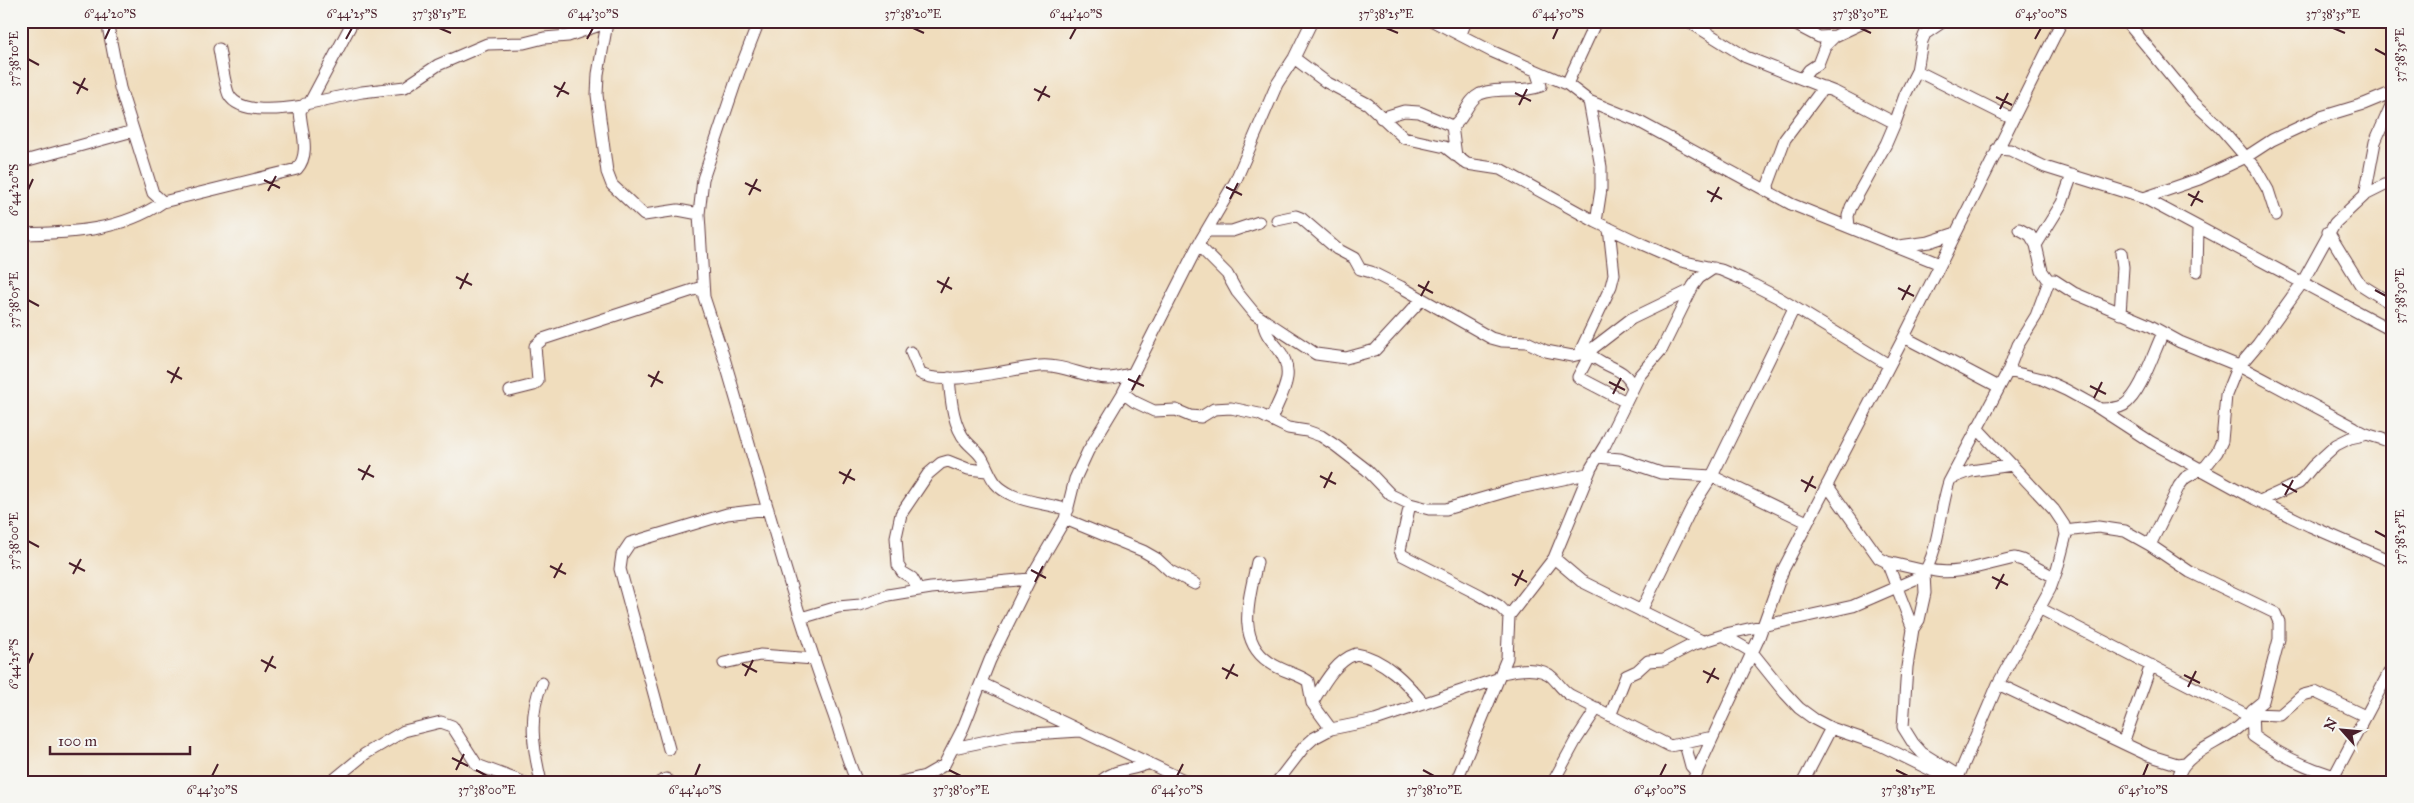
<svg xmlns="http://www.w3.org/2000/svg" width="2414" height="803" font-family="'IM FELL Great Primer',serif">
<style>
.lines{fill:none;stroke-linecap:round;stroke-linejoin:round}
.minor-casing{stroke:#633c41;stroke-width:13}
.minor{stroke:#fff;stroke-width:11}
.ticks{fill:none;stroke:#4a1f2b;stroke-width:2}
.neatline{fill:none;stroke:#4a1f2b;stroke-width:2}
.ticks-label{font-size:12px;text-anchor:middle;fill:#4a1f2b}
</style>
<rect width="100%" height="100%" fill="#f6f6f2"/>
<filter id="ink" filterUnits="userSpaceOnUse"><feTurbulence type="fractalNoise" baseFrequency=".02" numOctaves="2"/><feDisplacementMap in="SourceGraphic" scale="10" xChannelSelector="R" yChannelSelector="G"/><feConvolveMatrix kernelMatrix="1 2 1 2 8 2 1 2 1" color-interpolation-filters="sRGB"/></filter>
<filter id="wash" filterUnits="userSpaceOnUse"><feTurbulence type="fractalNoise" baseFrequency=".0096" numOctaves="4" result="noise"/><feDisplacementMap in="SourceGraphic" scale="20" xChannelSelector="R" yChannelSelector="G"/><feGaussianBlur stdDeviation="1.12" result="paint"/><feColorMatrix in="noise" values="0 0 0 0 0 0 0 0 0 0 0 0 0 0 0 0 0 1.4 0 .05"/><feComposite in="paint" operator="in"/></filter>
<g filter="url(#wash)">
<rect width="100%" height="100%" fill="#f0ddbd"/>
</g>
<g filter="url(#ink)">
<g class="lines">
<!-- minor casing -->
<g class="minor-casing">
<path id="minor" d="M 107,21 L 120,88 L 153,193 L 163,202 L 297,169 C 311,153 301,131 300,111 L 305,104 L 362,92 L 405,87 L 438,65 L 487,44 L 524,43 L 544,38 L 568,36 L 611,21
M 759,21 L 739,72 L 703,179 L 699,214 L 704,297 L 724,358 C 759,476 790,595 832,710 C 841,734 846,758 857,782
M 1433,21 L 1491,51 L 1567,84 L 1589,101 L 1636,120 L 1791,204 L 1940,264
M 1688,21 L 1746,57 L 1835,92 L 1895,123
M 1794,21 L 1798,26 L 1819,37 L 1835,36
M 2126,21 L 2193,102 L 2219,126 L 2256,169 L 2268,190 L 2276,215
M 607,23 L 598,74 L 597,95 L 607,172 L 612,185 L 644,215 L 678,210 L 699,214
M 1461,34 L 1466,21
M 219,49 C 221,59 225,87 229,95 C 240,115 284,109 303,106
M 1294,58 L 1326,82 L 1368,104 L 1404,138 L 1445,147 L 1467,164 L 1500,169 L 1596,222 L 1642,244 L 1681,261 L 1721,270 L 1742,279 L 1779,298 L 1889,365
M 1917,71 L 2013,119
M 1803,78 L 1809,70 L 1818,64 L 1825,46 L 1835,36 L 1867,21
M 1567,84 L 1596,21
M 1589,101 L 1601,167 L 1601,189 L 1596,222
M 310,102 L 353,21
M 1381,118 L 1404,111 L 1419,112 L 1452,126 C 1465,120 1466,101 1480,94 C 1499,86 1521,94 1541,86 L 1536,71
M 1452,126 L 1456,156
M 1997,149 L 2010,150 L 2045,167 L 2144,198 L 2393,331
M 21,162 L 133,131
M 1769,192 L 1768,185 L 1785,139 L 1824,87
M 2365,195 L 2393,181
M 2144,198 L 2199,179 L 2246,157 L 2272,140 L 2321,117 L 2364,104 L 2393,92
M 1277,220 L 1296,216 L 1301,218 L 1337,249 L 1354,258 L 1360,269 L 1371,272 L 1401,287 L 1491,338 L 1502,341 L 1527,342 L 1546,351 L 1572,356 L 1588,352 L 1631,319 L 1689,291
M 1849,227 L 1848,216 L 1851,207 L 1886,144 L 1895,123 L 1905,95 L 1917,71 L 1922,41 L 1925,34 L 1944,21
M 2019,229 L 2030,235 L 2036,245
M 1207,231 L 1232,231 L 1259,222
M 2328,232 L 2360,284 L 2393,305
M 22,234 C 72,233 121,231 163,202
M 1198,245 L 1227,274 L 1237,292 L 1255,314 L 1316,354 L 1346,358 L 1375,350 L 1422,299
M 1899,246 L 1929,242 L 1956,233
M 2197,271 L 2198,228
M 2049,281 L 2054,280 L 2074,293 L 2149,325 L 2180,342 L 2239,366 L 2354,427 C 2368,438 2379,435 2393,444
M 2120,314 L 2123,267 L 2121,253
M 1263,321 C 1264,332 1270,339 1277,347 C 1298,373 1282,393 1271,419
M 1904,337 L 1999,387
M 911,352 L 920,373 C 941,388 1013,368 1040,366 C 1064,364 1085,378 1108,378 C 1117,378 1125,375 1134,373
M 1588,352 C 1602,368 1626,366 1633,388
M 1579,354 L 1611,286 L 1614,274 L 1609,228
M 1590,354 L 1578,377 L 1626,402
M 2008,371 L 2042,379 L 2066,390 L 2097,407 L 2151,442 L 2255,499 L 2310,526 L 2393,562
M 949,378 C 951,398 952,424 966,441 C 971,447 978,451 982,458 C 992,476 991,485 1012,495 C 1029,503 1050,504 1068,510
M 510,391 L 534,385 L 538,381 L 535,346 L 543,339 L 702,287
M 1123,393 L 1135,402 L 1154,411 L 1176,410 L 1190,416 L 1201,417 L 1214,409 L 1231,408 L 1259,414 L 1288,428 L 1307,431 L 1321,436 L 1336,446 L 1367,470 L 1391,495 L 1410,504 L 1429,509 L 1446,509 L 1515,489 L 1587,474
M 2101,409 C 2108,409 2117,409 2124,405 C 2141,394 2154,351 2163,333
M 1597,457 L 1620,459 L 1661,473 L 1712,476 L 1807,522
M 1952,478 L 1971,471 L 2012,465
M 1827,485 L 1879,558 L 1887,562 L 1926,571
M 2260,501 L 2299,483 L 2313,466 L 2336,445 L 2350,438 L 2364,435
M 1410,504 L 1400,550 L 1402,555 L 1480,595 L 1499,606 L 1509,616
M 1065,519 L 1143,551 L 1157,559 L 1170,571 L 1195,584
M 2065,531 L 2098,527 L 2125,531 L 2150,545 L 2190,572 L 2275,613 L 2279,622 L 2279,639 L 2263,701 L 2252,710 L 2253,736 C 2278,754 2305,767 2334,776
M 2150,545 L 2179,486 L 2185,478 L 2206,466 L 2217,452 L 2222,441 L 2226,395 L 2236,370 L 2258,344 L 2302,283 L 2335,223 L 2365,195 L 2375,142 L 2393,101
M 1554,558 L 1581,581 L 1704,642
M 1257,562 C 1250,596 1235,639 1269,662 C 1281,671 1296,673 1308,681 L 1312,703 L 1331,729
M 1887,562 L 1913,629
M 1927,569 C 1954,578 1988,563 2015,558 L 2022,560 L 2054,577
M 1924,573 L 1925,593 L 1919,620 L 1913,629 L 1907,667 L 1903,727 L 1913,743 L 1922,753 L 1959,776
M 919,590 L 912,578 L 902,572 L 898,565 L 896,537 L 901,514 L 928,474 L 941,463 L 948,461 L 968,469 L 987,471
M 2039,608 L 2249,716
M 1641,611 L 1692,507 L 1712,476 L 1794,308
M 801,618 L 838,607 L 860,605 L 888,595 L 931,588 L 1030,579
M 1723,635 L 1752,652 L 1785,693 L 1799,708 L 1814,719 L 1831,728 L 1878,744 L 1939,774 L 1959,782
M 724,663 L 760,655 L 814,659
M 1502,673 C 1516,670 1541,665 1553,678 C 1559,684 1562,690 1570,695 L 1670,746 L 1713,737
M 981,683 L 1188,782
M 1998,684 L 2148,755 L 2177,764 L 2185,763
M 1312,703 C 1323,685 1335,661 1356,654 C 1384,658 1407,683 1424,704
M 2252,714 L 2280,715 L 2303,695 L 2315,692 L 2365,716
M 1610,716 L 1626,676 L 1637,671 L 1648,661 L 1663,660 L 1692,645 L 1730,633 L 1853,606 L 1922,576 C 1940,550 1939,512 1949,482 L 2008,371 L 2018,345 L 2036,316 L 2049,281 L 2042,271 L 2036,245 L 2062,203 L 2072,175
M 2123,743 L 2151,665
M 1685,744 L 1691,766 L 1697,773
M 953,748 L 1016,735 L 1080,731
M 669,749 L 620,569 L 622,555 L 630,543 L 727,514 L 768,509
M 1957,780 L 1998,684 L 2050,589 L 2057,570 L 2066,535 L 2064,525 L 2054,510 L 1977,428
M 331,782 L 365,754 L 404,731 L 441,722 L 452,726 L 477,765 L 523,782
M 541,782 C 533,749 528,715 542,683
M 660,782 L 666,779 L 670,782
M 901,782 L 925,776 L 944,765 L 963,728 L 990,660 L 1030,579 L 1065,519 L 1075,479 L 1088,451 L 1123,393 L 1198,245 L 1235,182 L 1277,84 L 1294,58 L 1312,21
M 1100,782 C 1113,769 1131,771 1149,763
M 1277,782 L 1304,747 L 1314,738 L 1331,729 L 1375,720 L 1497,679
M 1456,782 L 1507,658 L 1509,616 L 1554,558 L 1591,468 L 1605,445 L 1639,376 L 1662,349 L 1693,286 L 1699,278 L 1714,268
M 1553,782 L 1576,740 L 1597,708
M 1692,782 L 1758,640 L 1783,570 L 1904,337 L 2062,21
M 1803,782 L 1831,728
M 2176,782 C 2179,776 2180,769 2185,764 C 2201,744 2239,737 2252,711
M 2331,782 L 2393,665"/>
</g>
<!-- minor -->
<use href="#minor" class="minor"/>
</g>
</g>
<!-- ticks -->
<path class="ticks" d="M 439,28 L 451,33M 913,28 L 924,33M 1386,28 L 1398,33M 1860,28 L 1871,33M 2333,28 L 2345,33M 105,39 L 110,28M 346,39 L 352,28M 587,39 L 593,28M 1070,39 L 1076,28M 1553,39 L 1558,28M 2035,39 L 2041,28M 2375,49 L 2386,55M 28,59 L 39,65M 73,82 L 88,90M 554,86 L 569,94M 1034,89 L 1050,97M 1515,93 L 1531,101M 77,94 L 85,78M 557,97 L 565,82M 1996,97 L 2012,105M 1038,101 L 1046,86M 1519,105 L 1527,89M 2000,109 L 2008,93M 264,180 L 280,188M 745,183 L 761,191M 1226,187 L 1242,195M 28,190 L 33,179M 268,191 L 276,176M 1707,191 L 1722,199M 2188,194 L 2203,202M 749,195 L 757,179M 1230,199 L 1238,183M 1711,202 L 1719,187M 2191,206 L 2199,191M 456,277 L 472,285M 937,281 L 952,289M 1418,285 L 1433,293M 1898,288 L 1914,296M 460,289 L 468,273M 2375,290 L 2386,296M 941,293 L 949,277M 1421,296 L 1429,281M 28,300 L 39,306M 1902,300 L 1910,285M 167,371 L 182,379M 648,375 L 663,383M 1128,379 L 1144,386M 1609,382 L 1625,390M 171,383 L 179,367M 2090,386 L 2106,394M 651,387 L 659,371M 1132,390 L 1140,375M 1613,394 L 1621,378M 2094,398 L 2102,382M 358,469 L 374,477M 839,472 L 855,480M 1320,476 L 1336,484M 362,480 L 370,465M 1801,480 L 1816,488M 843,484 L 851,469M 2282,484 L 2297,492M 1324,488 L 1332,472M 1805,492 L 1813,476M 2285,495 L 2293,480M 2375,531 L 2386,537M 28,541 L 39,547M 69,563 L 85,571M 550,566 L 566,574M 1031,570 L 1046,578M 73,574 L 81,559M 1512,574 L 1527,582M 1992,577 L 2008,585M 554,578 L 562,563M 1035,582 L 1043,566M 1515,586 L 1523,570M 1996,589 L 2004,574M 261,660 L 276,668M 28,664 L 33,653M 742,664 L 757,672M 1222,668 L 1238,676M 1703,671 L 1719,679M 265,672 L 273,656M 2184,675 L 2200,683M 745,676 L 753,660M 1226,679 L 1234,664M 1707,683 L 1715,668M 2188,687 L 2196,671M 452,758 L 468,766M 456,770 L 464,754M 476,770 L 487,776M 949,770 L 961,776M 1423,770 L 1434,776M 1896,770 L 1908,776M 212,776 L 218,764M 695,776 L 700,764M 1177,776 L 1183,764M 1660,776 L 1666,764M 2143,776 L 2148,764"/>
<!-- margin -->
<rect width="2414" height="803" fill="none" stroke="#f6f6f2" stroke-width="55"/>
<!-- north arrow -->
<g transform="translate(2342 730) rotate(297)" stroke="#f6f6f2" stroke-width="4" paint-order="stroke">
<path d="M0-4L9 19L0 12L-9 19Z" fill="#4a1f2b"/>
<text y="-8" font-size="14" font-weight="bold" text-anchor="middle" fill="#4a1f2b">N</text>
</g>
<!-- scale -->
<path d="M50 746v8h140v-8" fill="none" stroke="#4a1f2b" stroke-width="2.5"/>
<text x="58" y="746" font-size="15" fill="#4a1f2b" stroke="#f6f6f2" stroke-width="4" paint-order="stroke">100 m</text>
<rect x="28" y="28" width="2358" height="748" class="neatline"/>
<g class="ticks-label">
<text x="110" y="18">6°44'20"S</text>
<text x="352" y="18">6°44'25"S</text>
<text x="439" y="18">37°38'15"E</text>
<text x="593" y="18">6°44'30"S</text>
<text x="913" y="18">37°38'20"E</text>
<text x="1076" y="18">6°44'40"S</text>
<text x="1386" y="18">37°38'25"E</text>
<text x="1558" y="18">6°44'50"S</text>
<text x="1860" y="18">37°38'30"E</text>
<text x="2041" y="18">6°45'00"S</text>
<text x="2333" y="18">37°38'35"E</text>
<text transform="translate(2400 55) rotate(-90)" y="4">37°38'35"E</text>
<text transform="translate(14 59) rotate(-90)" y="4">37°38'10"E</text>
<text transform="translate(14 190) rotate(-90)" y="4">6°44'20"S</text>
<text transform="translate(2400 296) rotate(-90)" y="4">37°38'30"E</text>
<text transform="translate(14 300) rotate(-90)" y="4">37°38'05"E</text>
<text transform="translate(2400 537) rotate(-90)" y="4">37°38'25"E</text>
<text transform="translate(14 541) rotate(-90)" y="4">37°38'00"E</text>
<text transform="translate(14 664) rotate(-90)" y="4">6°44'25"S</text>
<text x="212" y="794">6°44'30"S</text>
<text x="487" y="794">37°38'00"E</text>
<text x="695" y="794">6°44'40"S</text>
<text x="961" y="794">37°38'05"E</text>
<text x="1177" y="794">6°44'50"S</text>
<text x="1434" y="794">37°38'10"E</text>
<text x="1660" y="794">6°45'00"S</text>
<text x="1908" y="794">37°38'15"E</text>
<text x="2143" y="794">6°45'10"S</text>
</g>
</svg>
